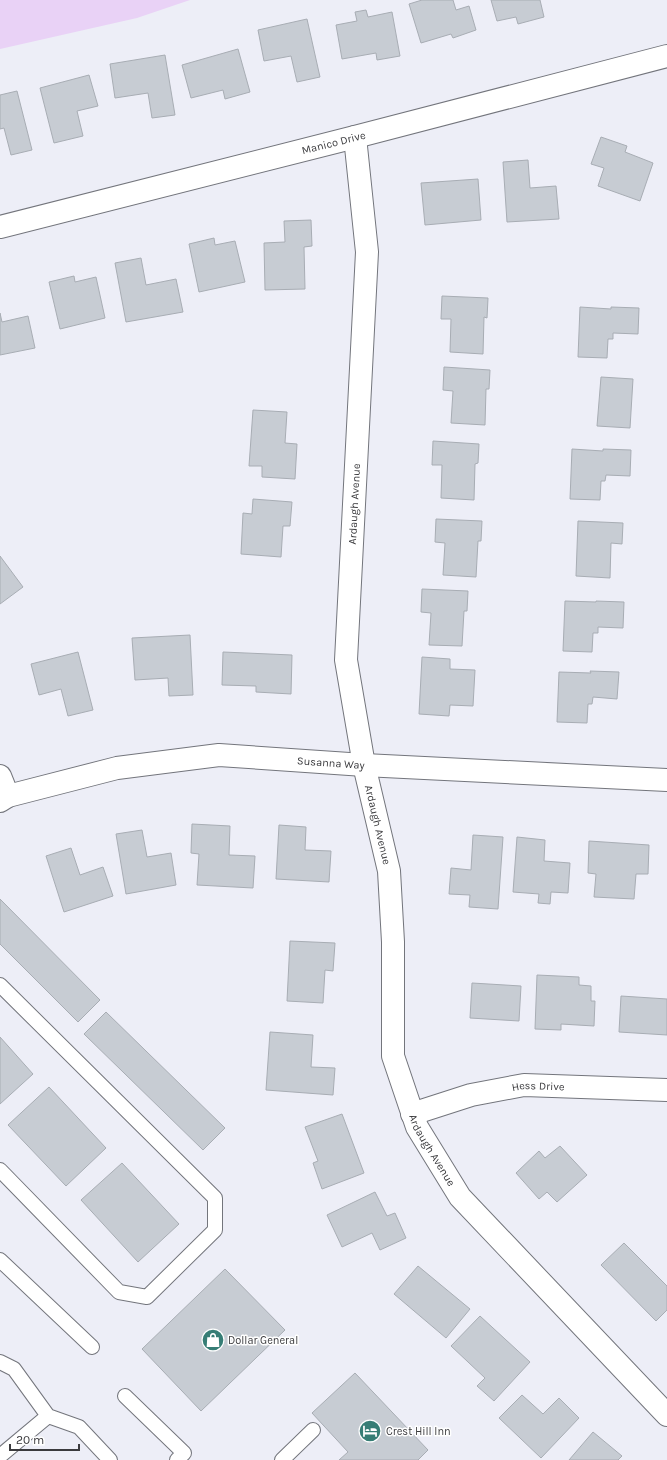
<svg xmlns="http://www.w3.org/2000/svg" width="667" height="1460" font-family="Karla,sans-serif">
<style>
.green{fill:#e9d2f6}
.building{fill:#c7ccd3;stroke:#a8adb4}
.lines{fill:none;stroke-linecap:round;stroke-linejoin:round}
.lane-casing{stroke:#73757c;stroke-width:16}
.street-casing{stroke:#73757c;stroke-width:24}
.lane{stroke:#fff;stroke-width:14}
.street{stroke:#fff;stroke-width:22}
.labels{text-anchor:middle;stroke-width:3;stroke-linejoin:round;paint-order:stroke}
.street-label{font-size:11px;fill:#3a3a3d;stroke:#fff}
.poi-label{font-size:11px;fill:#3a3a3d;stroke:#fff;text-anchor:start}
</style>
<rect width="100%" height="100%" fill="#edeef7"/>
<!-- green -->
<path class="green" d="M 0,0 L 190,0 L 137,18 L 0,49 Z"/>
<!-- building -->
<path class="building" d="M 422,0 L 453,0 L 456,10 L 469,6 L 476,30 L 453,38 L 451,34 L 421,43 L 409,4 Z
M 491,0 L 540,0 L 544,17 L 518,24 L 516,17 L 497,21 Z
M 366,10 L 368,17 L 392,12 L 400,56 L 377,60 L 376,53 L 342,59 L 336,25 L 357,21 L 355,12 Z
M 307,19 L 320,77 L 297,82 L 291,56 L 264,61 L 258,30 Z
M 238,49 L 250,92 L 225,99 L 223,90 L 191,98 L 182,65 Z
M 165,55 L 175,115 L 152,118 L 148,93 L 115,98 L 110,64 Z
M 89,75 L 98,106 L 77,111 L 83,136 L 54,143 L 40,88 Z
M 17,91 L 32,150 L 11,155 L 4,128 L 0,129 L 0,95 Z
M 601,137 L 627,146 L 625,152 L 653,163 L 640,201 L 598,186 L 604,168 L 591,164 Z
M 528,160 L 530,188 L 556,186 L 559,219 L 507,222 L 503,162 Z
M 478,179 L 481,220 L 425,225 L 421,183 Z
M 311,220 L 312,246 L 304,247 L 305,289 L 265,290 L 264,243 L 285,242 L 284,221 Z
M 214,238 L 215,245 L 235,241 L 245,282 L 199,292 L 189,244 Z
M 141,258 L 146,285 L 176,279 L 183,312 L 126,322 L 115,263 Z
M 74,276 L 75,282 L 96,277 L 105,318 L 60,329 L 49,282 Z
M 442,296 L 488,298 L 487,318 L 484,317 L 483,354 L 450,352 L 451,319 L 441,319 Z
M 580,307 L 611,309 L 611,307 L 639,308 L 638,334 L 613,333 L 613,339 L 608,339 L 607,358 L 578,357 Z
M 0,313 L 2,322 L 28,316 L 35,348 L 0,355 Z
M 444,367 L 490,370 L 489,389 L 486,389 L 485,425 L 451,423 L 453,391 L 443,390 Z
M 601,377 L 633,379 L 630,428 L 597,426 Z
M 253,410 L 287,412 L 285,443 L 297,444 L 295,479 L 262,477 L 262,466 L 249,466 Z
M 433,441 L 479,444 L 478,463 L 475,464 L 474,500 L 441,498 L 442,465 L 432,465 Z
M 572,449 L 603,451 L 603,449 L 631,450 L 630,476 L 606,475 L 605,481 L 601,481 L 600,500 L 570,499 Z
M 253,499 L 292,502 L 290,526 L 283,526 L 281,557 L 241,554 L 243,513 L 252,514 Z
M 436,519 L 482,521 L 481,541 L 478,541 L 476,577 L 443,575 L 445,543 L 435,542 Z
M 578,521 L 623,523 L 622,544 L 611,543 L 610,578 L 576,576 Z
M 0,556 L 23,587 L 0,604 Z
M 422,589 L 468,591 L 467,611 L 464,611 L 462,646 L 429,645 L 431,613 L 421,612 Z
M 565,601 L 596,602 L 596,601 L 624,602 L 623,628 L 598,627 L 598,633 L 593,633 L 592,652 L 563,651 Z
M 190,635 L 193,695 L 169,696 L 168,678 L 135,680 L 132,638 Z
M 78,652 L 93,710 L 68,716 L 61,689 L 39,695 L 31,664 Z
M 223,652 L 292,655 L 291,694 L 256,692 L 256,686 L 222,685 Z
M 422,657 L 450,659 L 450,669 L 475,670 L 473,706 L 450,705 L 449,716 L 419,714 Z
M 590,671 L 619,672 L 617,699 L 593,697 L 592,704 L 588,704 L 587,723 L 557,722 L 559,672 L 591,673 Z
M 192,824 L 230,826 L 229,855 L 255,856 L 253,888 L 197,885 L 199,854 L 191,853 Z
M 279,825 L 306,827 L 305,850 L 331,851 L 329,882 L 276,879 Z
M 142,830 L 147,857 L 171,853 L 176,885 L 126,894 L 116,834 Z
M 473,835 L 503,837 L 498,909 L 469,907 L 470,895 L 449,894 L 451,868 L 471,870 Z
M 517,837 L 545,840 L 544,861 L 570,863 L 568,893 L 551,892 L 550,904 L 538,903 L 539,894 L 513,892 Z
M 589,841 L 649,845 L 648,874 L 636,874 L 634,899 L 594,897 L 596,874 L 588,873 Z
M 71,848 L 80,875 L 103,867 L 113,896 L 64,912 L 46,856 Z
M 0,899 L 100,1000 L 78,1022 L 0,944 Z
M 290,941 L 335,943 L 333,971 L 325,970 L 323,1003 L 287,1001 Z
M 537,975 L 579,977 L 579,985 L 591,986 L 591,1001 L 595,1001 L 594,1026 L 561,1024 L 561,1030 L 535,1029 Z
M 472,983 L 521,986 L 519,1021 L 470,1018 Z
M 621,996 L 667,999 L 667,1035 L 619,1032 Z
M 106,1012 L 225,1128 L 203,1150 L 84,1034 Z
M 270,1032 L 313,1035 L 311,1067 L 335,1068 L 333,1095 L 266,1090 Z
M 0,1037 L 33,1074 L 0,1104 Z
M 49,1087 L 106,1148 L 66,1186 L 8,1125 Z
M 342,1114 L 364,1173 L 322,1189 L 313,1163 L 318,1161 L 305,1127 Z
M 560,1146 L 587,1175 L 557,1202 L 547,1192 L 539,1199 L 516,1173 L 539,1151 L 545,1158 Z
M 122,1163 L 179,1224 L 138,1262 L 81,1200 Z
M 375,1192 L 387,1216 L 395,1213 L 406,1238 L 380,1250 L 372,1233 L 342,1247 L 327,1215 Z
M 624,1243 L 667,1286 L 667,1310 L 656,1321 L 601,1265 Z
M 418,1266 L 470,1309 L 446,1338 L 394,1294 Z
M 225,1269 L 285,1330 L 201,1411 L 142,1349 Z
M 480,1316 L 530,1362 L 494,1401 L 477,1386 L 485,1378 L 451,1346 Z
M 355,1373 L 428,1450 L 418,1460 L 339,1460 L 348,1452 L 312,1413 Z
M 522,1395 L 543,1414 L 559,1398 L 579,1418 L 541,1458 L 499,1418 Z
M 593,1432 L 622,1456 L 618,1460 L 569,1460 Z"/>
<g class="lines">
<!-- lane casing -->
<g class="lane-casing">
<path id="lane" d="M 0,985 L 215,1198 L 215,1230 L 147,1297 L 119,1292 L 0,1170
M 0,1260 L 92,1347
M 0,1362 L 14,1369 L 48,1416 L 0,1456
M 125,1396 L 184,1453 L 177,1460
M 48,1416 L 79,1427 L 110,1460
M 282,1460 L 313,1430"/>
</g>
<!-- street casing -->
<g class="street-casing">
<g id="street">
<path id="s1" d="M 355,137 L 367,252 L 346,660 L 364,765 L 389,871 L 393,942 L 393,1056 L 417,1127 L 460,1197 L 667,1415"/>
<path id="s2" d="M 0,227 L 355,137 L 667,56"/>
<path d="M 0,776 L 8,796"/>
<path id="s3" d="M 0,801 L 8,796 L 117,768 L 219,755 L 364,765 L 667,780"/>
<path id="s4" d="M 412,1114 L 471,1095 L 524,1085 L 667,1090"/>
</g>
</g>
<!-- lane -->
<use href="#lane" class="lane"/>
<!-- street -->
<use href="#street" class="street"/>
</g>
<!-- icons -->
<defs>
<g id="shop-disc" transform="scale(1.15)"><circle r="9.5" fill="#367d75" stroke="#fff"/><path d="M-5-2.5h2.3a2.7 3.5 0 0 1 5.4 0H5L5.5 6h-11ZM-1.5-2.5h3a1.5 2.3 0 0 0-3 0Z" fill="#fff"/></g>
<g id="hotel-disc" transform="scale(1.15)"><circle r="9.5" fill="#367d75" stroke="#fff"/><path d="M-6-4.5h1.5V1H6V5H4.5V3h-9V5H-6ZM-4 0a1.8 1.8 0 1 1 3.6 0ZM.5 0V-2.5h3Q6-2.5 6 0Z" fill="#fff"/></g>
</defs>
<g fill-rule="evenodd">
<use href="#shop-disc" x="213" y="1340"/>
<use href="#hotel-disc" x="370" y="1431"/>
</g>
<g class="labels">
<!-- street labels -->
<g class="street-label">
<text dy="4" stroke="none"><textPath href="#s2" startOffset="344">Manico Drive</textPath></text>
<text transform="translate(354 504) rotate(-87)" y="4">Ardaugh Avenue</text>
<text dy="4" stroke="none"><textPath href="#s3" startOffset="337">Susanna Way</textPath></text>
<text dy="4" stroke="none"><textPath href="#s1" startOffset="692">Ardaugh Avenue</textPath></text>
<text dy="4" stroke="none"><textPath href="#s4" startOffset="130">Hess Drive</textPath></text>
<text dy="4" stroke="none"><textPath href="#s1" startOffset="1027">Ardaugh Avenue</textPath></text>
</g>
<!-- poi labels -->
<g class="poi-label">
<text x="228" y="1344">Dollar General</text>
<text x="386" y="1435">Crest Hill Inn</text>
</g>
</g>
<!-- scale -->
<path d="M10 1444v6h69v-6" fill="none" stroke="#3a3a3d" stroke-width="2"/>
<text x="16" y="1444" font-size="12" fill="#3a3a3d" stroke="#ffffff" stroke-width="3" paint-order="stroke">20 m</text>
</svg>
